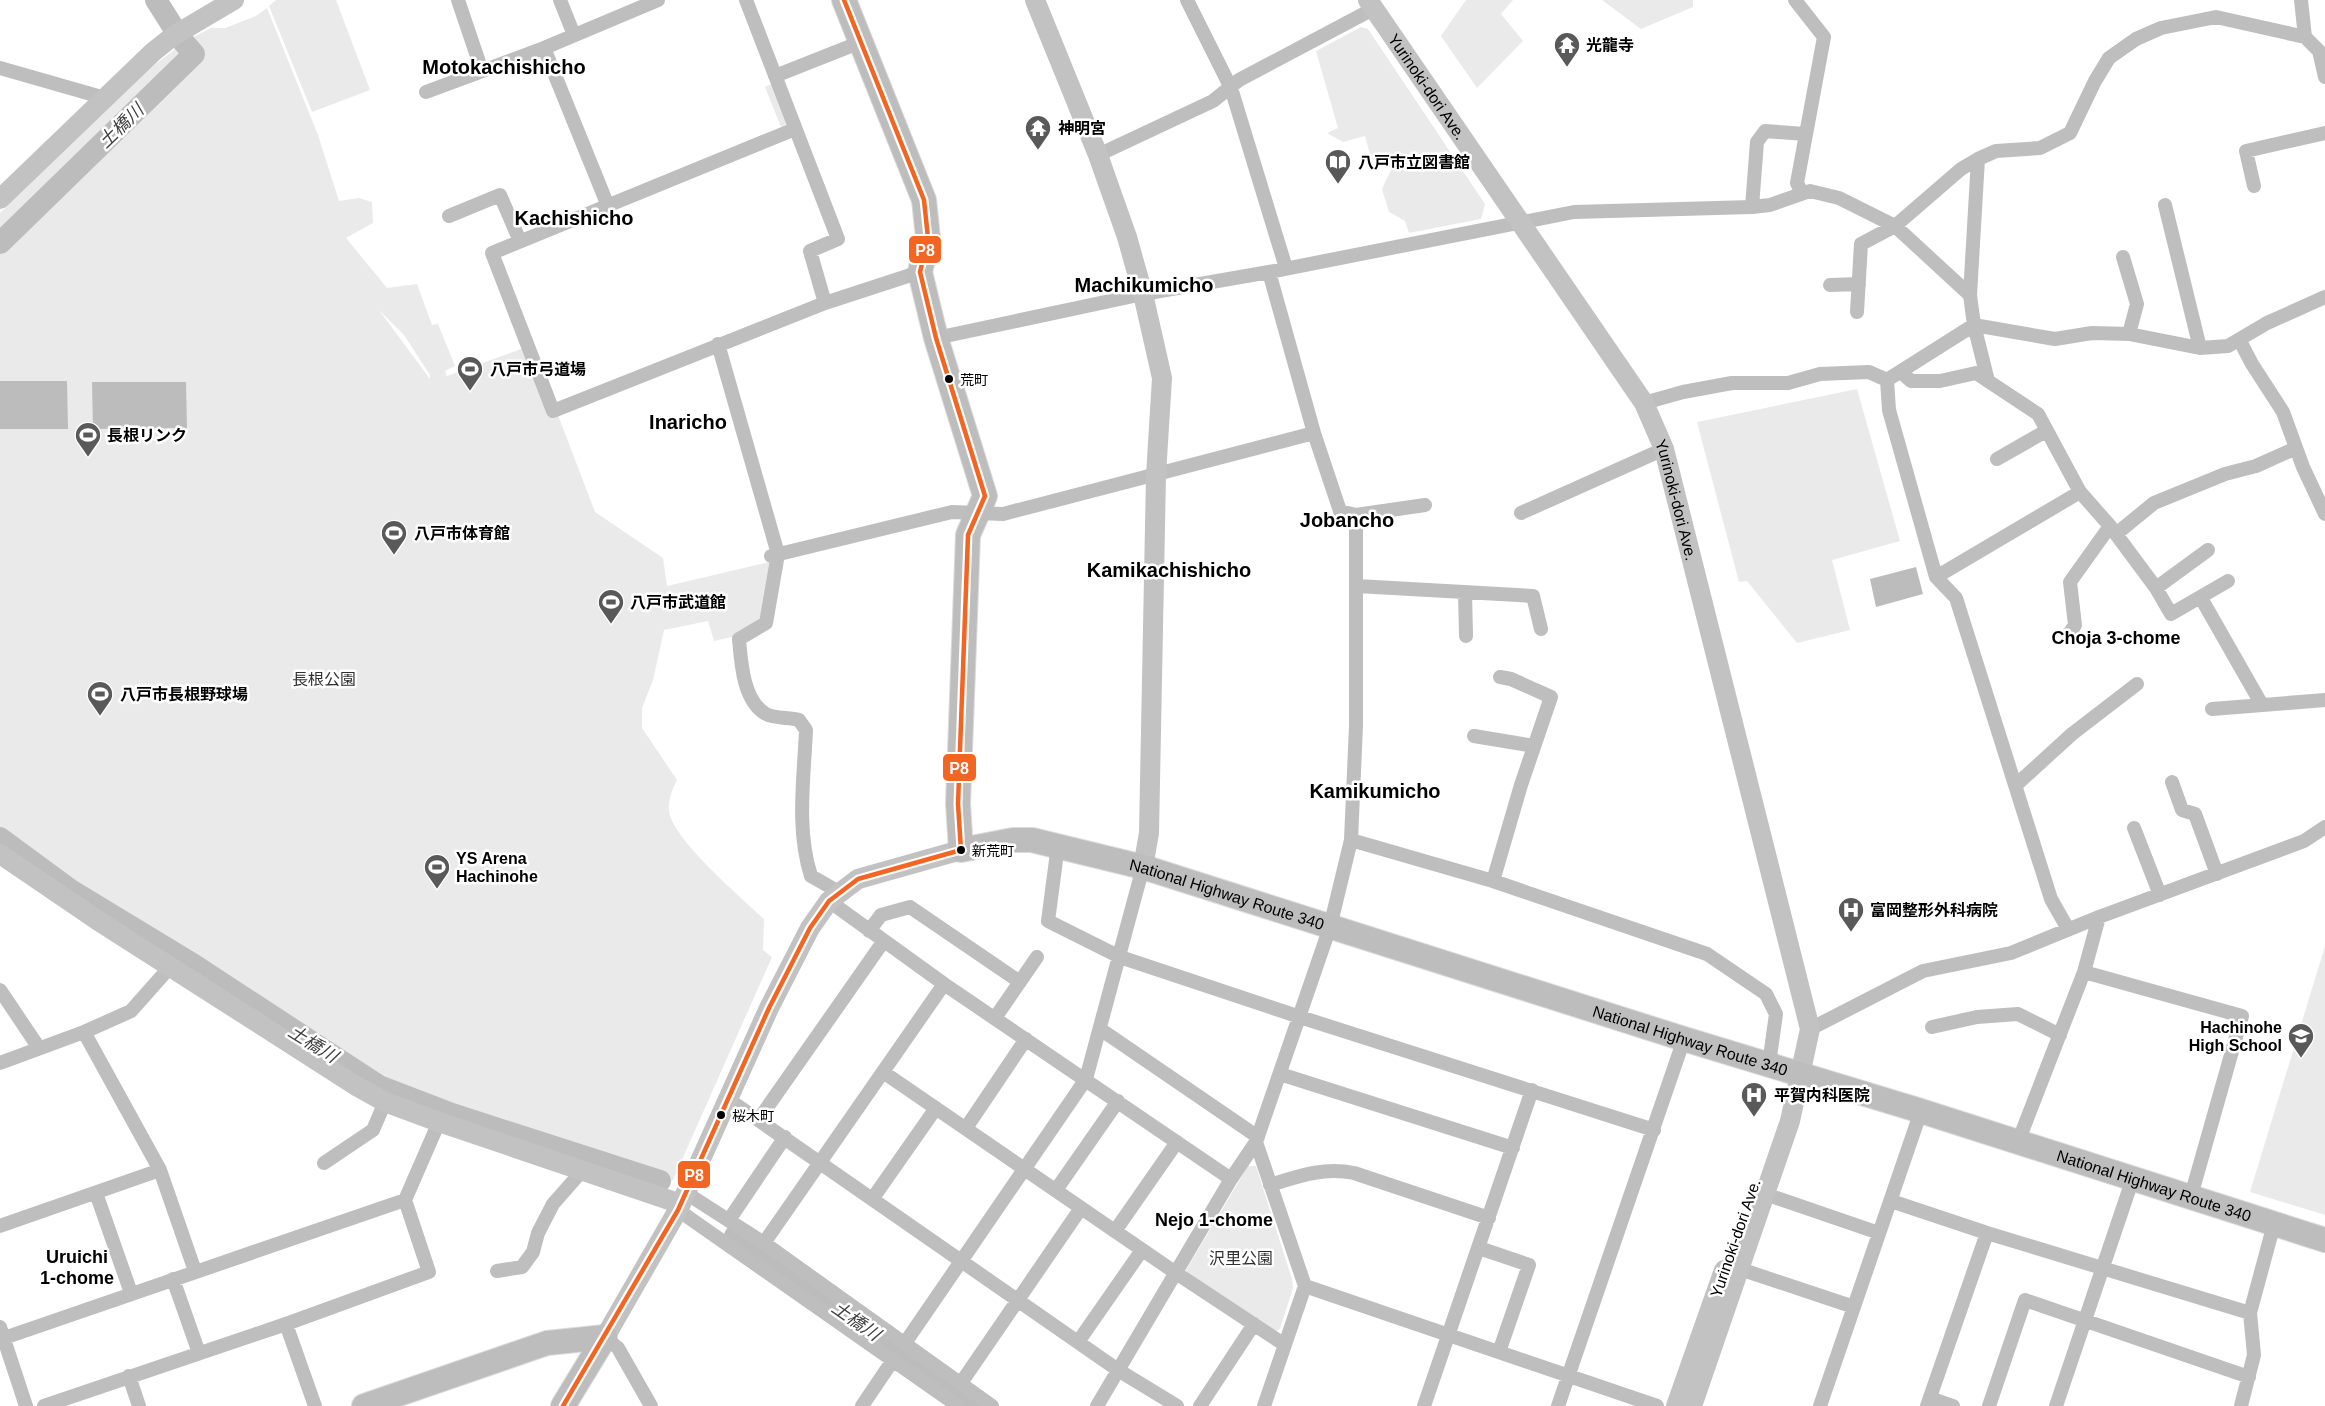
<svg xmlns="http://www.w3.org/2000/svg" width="2325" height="1406" font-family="Helvetica,'Noto Sans JP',sans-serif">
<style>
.green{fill:#eaeaea;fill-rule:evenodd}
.water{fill:#bcbcbc}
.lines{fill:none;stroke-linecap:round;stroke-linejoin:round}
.river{stroke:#bcbcbc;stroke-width:22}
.highway-casing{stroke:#dbdbdb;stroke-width:26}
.street{stroke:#bebebe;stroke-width:14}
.secondary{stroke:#c2c2c2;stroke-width:20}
.highway{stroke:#bdbdbd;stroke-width:24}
.bus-1-casing{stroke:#fff;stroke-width:9}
.bus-1{stroke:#f26522;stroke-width:4.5}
.bus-dot{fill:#000;stroke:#fff;stroke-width:2}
.labels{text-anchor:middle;stroke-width:5;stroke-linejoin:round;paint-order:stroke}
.bus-label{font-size:14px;fill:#000;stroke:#fff;text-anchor:start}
.poi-label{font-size:16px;font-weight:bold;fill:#000;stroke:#fff;text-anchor:start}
.street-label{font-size:16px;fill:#000;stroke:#fff}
.park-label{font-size:16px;fill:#303030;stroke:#fff}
.water-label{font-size:18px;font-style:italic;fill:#414141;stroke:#fff}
.neighbourhood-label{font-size:18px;font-weight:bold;fill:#000;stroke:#fff}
.quarter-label{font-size:20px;font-weight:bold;fill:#000;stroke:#fff}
.line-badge{stroke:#fff;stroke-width:2}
.badge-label{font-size:16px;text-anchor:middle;font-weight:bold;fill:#fff}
</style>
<rect width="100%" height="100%" fill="#fff"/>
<!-- green -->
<path class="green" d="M 276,0 L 336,0 L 370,90 L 312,112 L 269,6 Z
M 1466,0 L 1513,0 L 1501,14 L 1523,41 L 1477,88 L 1441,36 Z
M 1602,0 L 1693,0 L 1693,7 L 1641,29 Z
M 267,8 L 318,135 L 339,201 L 359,198 L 372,202 L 373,223 L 346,238 L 387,288 L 417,284 L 432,325 L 438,324 L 455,366 L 445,371 L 447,376 L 524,348 L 549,417 L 558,415 L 595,512 L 663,558 L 667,586 L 769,562 L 771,567 L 763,621 L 736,636 L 714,641 L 708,621 L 664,630 L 653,680 L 642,708 L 642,728 L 677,780 C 672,790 668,800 669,811 C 672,839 742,898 764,919 L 763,950 L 772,957 L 673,1180 L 665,1184 L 654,1182 L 582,1155 L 577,1159 L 377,1090 L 89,906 L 0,842 L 0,213 L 153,66 L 187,40 L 211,28 L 225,28 L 256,16 ZM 379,310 L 404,335 L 430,375 L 430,379 Z
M 1361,27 L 1368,29 L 1485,204 L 1481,219 L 1409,233 L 1405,221 L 1389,212 L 1382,189 L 1392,168 L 1371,158 L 1365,136 L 1343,142 L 1327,133 L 1338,128 L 1316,51 Z
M 774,83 L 787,124 L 781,127 L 765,87 Z
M 1857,389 L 1900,541 L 1832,560 L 1850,630 L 1797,643 L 1747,581 L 1739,582 L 1697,422 Z
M 2325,946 L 2325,1215 L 2250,1192 Z
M 1248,1166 L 1256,1166 L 1292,1279 L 1293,1288 L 1280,1329 L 1275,1332 L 1188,1273 L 1186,1270 Z"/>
<!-- water -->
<path class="water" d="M 0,381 L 67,381 L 68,429 L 0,429 Z
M 92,382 L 186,382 L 187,428 L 93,429 Z
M 1916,567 L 1923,594 L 1876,607 L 1870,579 Z"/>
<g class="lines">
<!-- river -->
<path class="river" d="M 0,243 L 194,54 L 180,38 L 156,0
M 0,838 L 72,891 L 194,965 L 379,1086 L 452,1114 L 660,1181
M 735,1236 L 976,1406"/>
<!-- highway casing -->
<g class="highway-casing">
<g id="highway">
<path id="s2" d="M 844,0 L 924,200 L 928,238 L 920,272 L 936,338 L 985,496 L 968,535 L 958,804 L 961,850 L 1013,840 L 1032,840 L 1143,867 L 1684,1039 L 1921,1111 L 2325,1240"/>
<path d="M 364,1406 L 547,1343 L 605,1337"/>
<path d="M 563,1406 L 605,1337"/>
</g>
</g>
<!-- street -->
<path class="street" d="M 458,0 L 482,71
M 560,0 L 574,35
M 746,0 L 838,239 L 810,251 L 825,303
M 1187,0 L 1231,88 L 1286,268
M 1795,0 L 1824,37 L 1797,183 L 1802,193
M 2301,0 L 2305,37 L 2319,51 L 2325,77
M 544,48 L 608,206
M 0,68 L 105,98
M 775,76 L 861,42
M 426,92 L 544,48 L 658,0
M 795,129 L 492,253 L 553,411 L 825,303 L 920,272
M 1098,155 L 1213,101 L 1239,80 L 1373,9
M 2254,186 L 2246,151 L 2325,133
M 2165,205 L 2200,348
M 1752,207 L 1757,142 L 1765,131 L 1805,134
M 449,216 L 500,195 L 520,241
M 2123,257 L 2137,304 L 2129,334
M 1830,285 L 1859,284
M 1970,295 L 1978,159
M 1857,312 L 1861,244 L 1895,226 L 1961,169 L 1978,159 L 1996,151 L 2040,148 L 2070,133 L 2095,81 L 2109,58 L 2136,39 L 2161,28 L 2216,17 L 2305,37
M 936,338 L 1143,294 L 1269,272 L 1574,212 L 1752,207 L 1770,205 L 1810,191 L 1839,198 L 1895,226 L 1970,295 L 1974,325 L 1988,381
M 2240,341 L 2252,364 L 2283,412 L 2303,467 L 2325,514
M 718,344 L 778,554 L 766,623 L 739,639 C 741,662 743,701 766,714 C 775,719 789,717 799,720 L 806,730 C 804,778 796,829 811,876 L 839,892
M 1902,373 L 1911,381 L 1940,381 L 1976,373 L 2038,414 L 2080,492 L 2110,526 L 2156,588 L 2171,614 L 2228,581
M 1887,380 L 1889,410 L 1936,577 L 1956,598 L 2051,899 L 2068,929
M 1887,380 L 1974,325 L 2055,339 L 2092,333 L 2129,334 L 2200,348 L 2228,346 L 2267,323 L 2325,297
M 1644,403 L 1683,392 L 1732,383 L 1788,383 L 1820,374 L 1869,372 L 1887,380
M 1997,459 L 2046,431
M 1521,513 L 1664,449
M 1356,515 L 1425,505
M 2116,534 L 2154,503 L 2225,474 L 2256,466 L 2296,448
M 771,556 L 952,512 L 1003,514 L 1314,433
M 1936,577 L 2080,492
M 1357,586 L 1533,596 L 1541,629
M 2156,588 L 2208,550
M 1465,592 L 1466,636
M 2201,598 L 2262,705
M 2067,637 L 2075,625 L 2070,582 L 2110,526
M 2212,709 L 2325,700
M 1474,736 L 1534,746
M 2172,782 L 2182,810 L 2195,814 L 2217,874
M 2016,785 L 2072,734 L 2137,684
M 2134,828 L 2160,895
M 1351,840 L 1493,881 L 1707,954 L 1766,994 L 1776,1014 L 1769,1064
M 1058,845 L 1048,921 L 1120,957 L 1300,1017 L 1654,1130
M 1493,881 L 1521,785 L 1551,697 L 1511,679 L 1500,677
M 829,901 L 944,984 L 1231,1179
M 869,931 L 881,915 L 910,907 L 1020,982
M 2084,972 L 2242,1016 L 2191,1196
M 0,990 L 39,1048
M 995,1018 L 1037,957
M 1932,1027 L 1977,1017 L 2018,1014 L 2060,1035
M 1100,1029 L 1258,1137
M 1810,1029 L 1923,971 L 2011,953 L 2099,917 L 2304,841 L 2325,827
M 84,1032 L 160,1170 L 195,1271
M 0,1063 L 84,1032 L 131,1011 L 170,967
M 883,1072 L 1176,1273 L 1285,1345
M 1280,1074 L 1513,1148
M 728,1099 L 1118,1370 L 1177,1406
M 759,1119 L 883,942
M 966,1128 L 1026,1039
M 1256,1142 L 1305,1286 L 1657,1406
M 2018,1142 L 2084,972 L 2099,917
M 324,1163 L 373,1130 L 385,1102
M 1270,1185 C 1299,1176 1323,1167 1354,1173 L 1489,1218
M 1056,1190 L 1118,1101
M 96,1193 L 131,1293
M 686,1193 L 764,1243 L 992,1406
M 1765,1194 L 1879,1233
M 873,1198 L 936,1108
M 1891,1201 L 1987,1233 L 2250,1313
M 678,1210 L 958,1406
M 729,1220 L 785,1137
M 0,1226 L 160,1170
M 1115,1231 L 1177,1142
M 764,1243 L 944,984
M 1479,1248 L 1529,1265 L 1499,1352
M 1731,1266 L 1854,1307
M 497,1271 L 522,1267 L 533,1252 L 538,1233 L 553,1204 L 582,1171
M 173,1279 L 199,1353
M 286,1324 L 315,1406
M 0,1327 L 26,1406
M 605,1337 L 618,1348 L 651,1406
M 4,1338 L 405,1200 L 439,1122
M 1078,1342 L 1142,1250
M 905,1343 L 1086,1079 L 1143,867
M 129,1376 L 139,1406
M 961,1383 L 1081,1208
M 1930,1398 L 1953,1406
M 44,1406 L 286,1324 L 429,1272 L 405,1200
M 862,1406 L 893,1360
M 1097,1406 L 1231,1179 L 1256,1142 L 1330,927 L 1351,840 L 1356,726 L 1356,515 L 1340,511 L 1314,433 L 1269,272
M 1200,1406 L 1254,1324
M 1264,1406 L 1305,1286
M 1424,1406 L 1532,1090
M 1558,1406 L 1684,1039
M 1820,1406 L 1921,1111
M 1927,1406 L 1987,1233
M 1989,1406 L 2025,1300 L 2249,1377
M 2056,1406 L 2133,1178
M 2241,1406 L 2254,1355 L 2250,1313 L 2274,1224"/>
<!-- secondary -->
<g class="secondary">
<path d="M 1035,0 L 1098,155 L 1127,237 L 1143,294 L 1162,378 L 1156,475 L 1149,833 L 1143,867"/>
<path id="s1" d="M 1368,0 L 1644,403 L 1664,449 L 1810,1029 L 1790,1121 L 1692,1406"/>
<path d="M 0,199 L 153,52 L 173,36 L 234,0"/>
<path d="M 0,854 L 97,920 L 358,1087 L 385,1102 L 439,1122 L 681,1204"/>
<path d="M 605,1337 L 678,1210 L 769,1008 L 810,928 L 829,901 L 858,879 L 961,850"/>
<path d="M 1676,1406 L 1724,1270"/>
</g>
<!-- highway -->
<use href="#highway" class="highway"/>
<!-- bus-1 casing -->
<g class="bus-1-casing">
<path id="bus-1" d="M 563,1406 L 678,1210 L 769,1008 L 810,928 L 829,901 L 858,879 L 961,850 L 958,804 L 968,535 L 985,496 L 936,338 L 920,272 L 928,238 L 924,200 L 844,0"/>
</g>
<!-- bus-1 -->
<use href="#bus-1" class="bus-1"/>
</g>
<!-- icons -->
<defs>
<g id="temple-pin" transform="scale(1.35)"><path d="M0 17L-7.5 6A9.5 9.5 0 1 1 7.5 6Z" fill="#595959" stroke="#fff"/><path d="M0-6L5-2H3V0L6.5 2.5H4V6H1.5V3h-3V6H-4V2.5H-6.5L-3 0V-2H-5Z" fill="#fff"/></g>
<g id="library-pin" transform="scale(1.35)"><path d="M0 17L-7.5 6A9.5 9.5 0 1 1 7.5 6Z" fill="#595959" stroke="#fff"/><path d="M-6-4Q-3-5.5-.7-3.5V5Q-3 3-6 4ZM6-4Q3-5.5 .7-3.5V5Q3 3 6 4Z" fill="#fff"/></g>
<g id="stadium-pin" transform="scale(1.35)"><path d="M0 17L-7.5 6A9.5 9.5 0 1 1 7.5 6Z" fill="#595959" stroke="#fff"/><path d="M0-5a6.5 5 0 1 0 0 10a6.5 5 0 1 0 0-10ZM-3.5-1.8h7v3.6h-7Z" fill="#fff"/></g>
<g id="hospital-pin" transform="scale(1.35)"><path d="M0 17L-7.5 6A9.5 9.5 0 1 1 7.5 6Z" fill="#595959" stroke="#fff"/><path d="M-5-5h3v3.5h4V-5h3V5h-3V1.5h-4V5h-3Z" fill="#fff"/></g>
<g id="school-pin" transform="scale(1.35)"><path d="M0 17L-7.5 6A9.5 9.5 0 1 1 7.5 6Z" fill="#595959" stroke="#fff"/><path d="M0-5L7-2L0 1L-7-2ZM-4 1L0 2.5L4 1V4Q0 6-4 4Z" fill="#fff"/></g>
</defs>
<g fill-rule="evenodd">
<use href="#temple-pin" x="1567" y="45"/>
<use href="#temple-pin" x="1038" y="128"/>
<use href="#library-pin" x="1338" y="162"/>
<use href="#stadium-pin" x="470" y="369"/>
<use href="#stadium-pin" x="88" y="435"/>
<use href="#stadium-pin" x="394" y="533"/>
<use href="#stadium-pin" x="611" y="602"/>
<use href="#stadium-pin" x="100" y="694"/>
<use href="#stadium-pin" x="437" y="867"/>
<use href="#hospital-pin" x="1851" y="910"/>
<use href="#school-pin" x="2301" y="1036"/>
<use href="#hospital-pin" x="1754" y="1095"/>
</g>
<!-- markers -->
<g class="bus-dot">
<circle cx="949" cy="379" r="5"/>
<circle cx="961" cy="850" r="5"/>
<circle cx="721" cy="1115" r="5"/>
</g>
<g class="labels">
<!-- bus labels -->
<g class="bus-label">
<text x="960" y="385">荒町</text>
<text x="972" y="856">新荒町</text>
<text x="732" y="1121">桜木町</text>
</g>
<!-- poi labels -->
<g class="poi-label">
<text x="1586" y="51">光龍寺</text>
<text x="1058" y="134">神明宮</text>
<text x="1358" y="168">八戸市立図書館</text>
<text x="490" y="375">八戸市弓道場</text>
<text x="107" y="441">長根リンク</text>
<text x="414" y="539">八戸市体育館</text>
<text x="630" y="608">八戸市武道館</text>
<text x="120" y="700">八戸市長根野球場</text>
<text x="456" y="864">YS Arena<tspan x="456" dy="18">Hachinohe</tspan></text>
<text x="1870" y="916">富岡整形外科病院</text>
<text x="2282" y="1033" text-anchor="end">Hachinohe<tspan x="2282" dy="18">High School</tspan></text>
<text x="1774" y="1101">平賀内科医院</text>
</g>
<!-- street labels -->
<g class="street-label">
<text dy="6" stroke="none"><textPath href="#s1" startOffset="105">Yurinoki-dori Ave.</textPath></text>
<text dy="6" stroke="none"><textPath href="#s1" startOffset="591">Yurinoki-dori Ave.</textPath></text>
<text dy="6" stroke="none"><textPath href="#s2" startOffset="1154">National Highway Route 340</textPath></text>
<text dy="6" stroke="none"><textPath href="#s2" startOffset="1640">National Highway Route 340</textPath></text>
<text dy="6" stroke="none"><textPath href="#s2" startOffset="2126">National Highway Route 340</textPath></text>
<text transform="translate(1735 1238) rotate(-71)" y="6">Yurinoki-dori Ave.</text>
</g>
<!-- park labels -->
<g class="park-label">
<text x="324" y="685">長根公園</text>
<text x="1241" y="1264">沢里公園</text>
</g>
<!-- water labels -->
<g class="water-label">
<text transform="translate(121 126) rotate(-44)" y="6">土橋川</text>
<text transform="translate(313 1044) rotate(32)" y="6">土橋川</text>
<text transform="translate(856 1321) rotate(35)" y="6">土橋川</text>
</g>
<!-- neighbourhood labels -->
<g class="neighbourhood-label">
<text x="2116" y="644">Choja 3-chome</text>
<text x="1214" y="1226">Nejo 1-chome</text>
<text x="77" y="1263">Uruichi<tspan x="77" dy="21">1-chome</tspan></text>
</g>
<!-- quarter labels -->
<g class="quarter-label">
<text x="504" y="74">Motokachishicho</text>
<text x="574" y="225">Kachishicho</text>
<text x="1144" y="292">Machikumicho</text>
<text x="688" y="429">Inaricho</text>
<text x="1347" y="527">Jobancho</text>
<text x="1169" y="577">Kamikachishicho</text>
<text x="1375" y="798">Kamikumicho</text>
</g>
</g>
<g class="line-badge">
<rect x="908" y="235" width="34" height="29" rx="6" fill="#f26522"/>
<rect x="942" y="753" width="35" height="29" rx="6" fill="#f26522"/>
<rect x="677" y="1160" width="34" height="29" rx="6" fill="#f26522"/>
</g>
<g class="badge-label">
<text x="925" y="256">P8</text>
<text x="959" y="774">P8</text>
<text x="694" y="1181">P8</text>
</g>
</svg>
